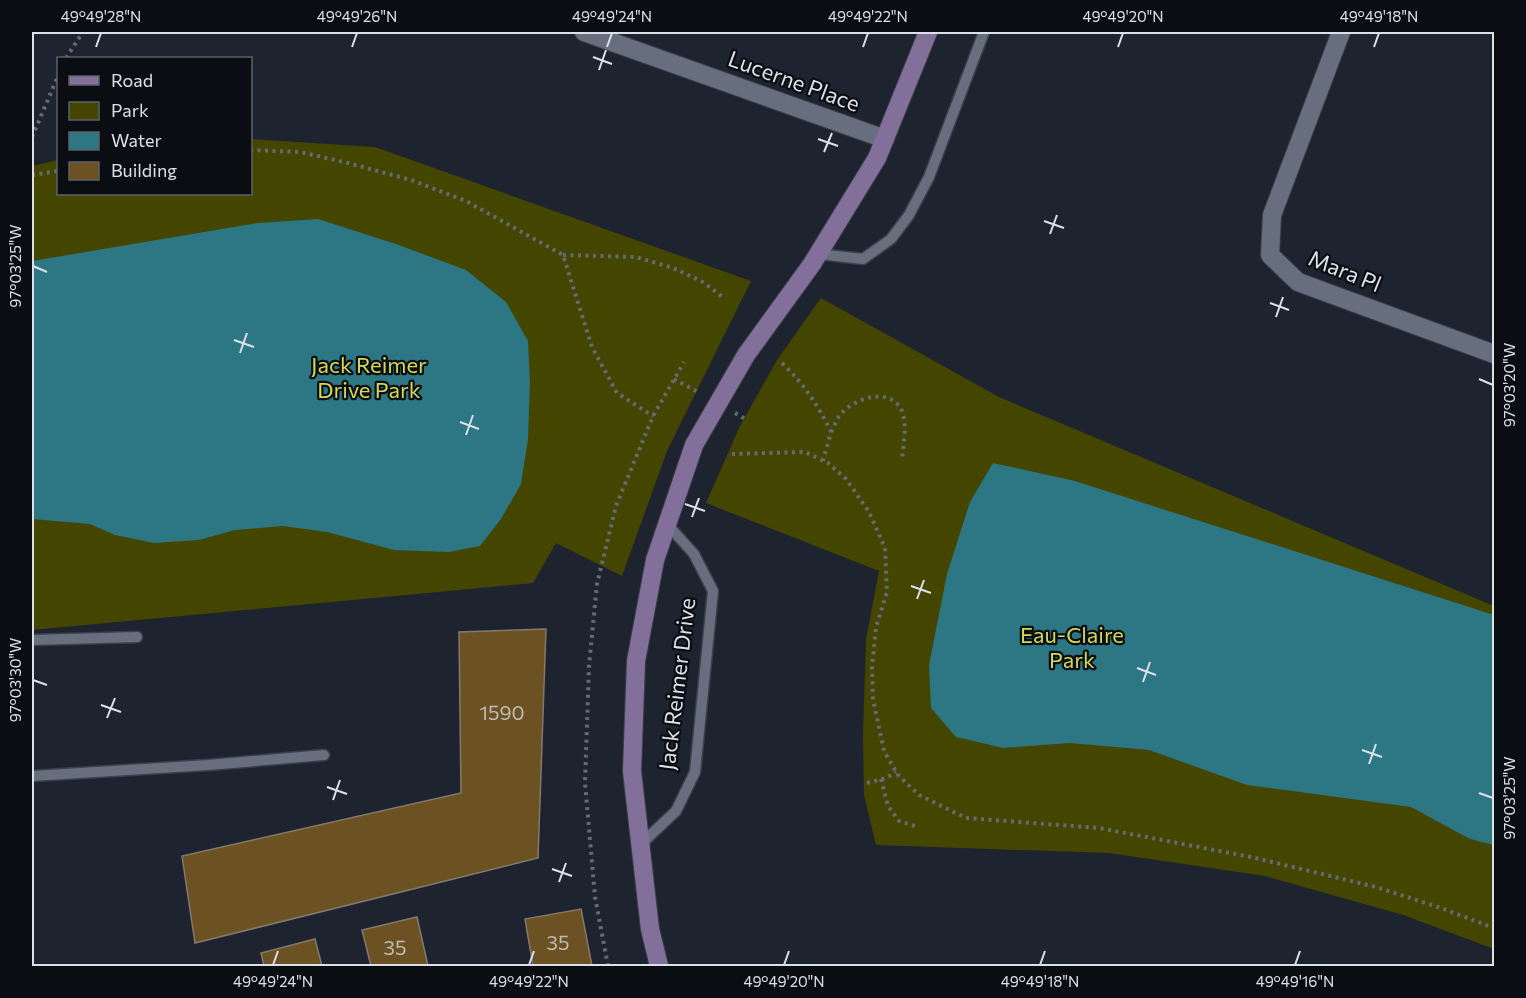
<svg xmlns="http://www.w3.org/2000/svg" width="1526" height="998" font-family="Commissioner,sans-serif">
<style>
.green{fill:#444600}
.water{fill:#2d7683}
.building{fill:#6c5122;stroke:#837a6b;stroke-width:1.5}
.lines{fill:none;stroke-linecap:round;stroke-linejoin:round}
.lane-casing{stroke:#3b3f49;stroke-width:13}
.street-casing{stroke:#3b3f49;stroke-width:20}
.secondary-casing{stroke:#3b3f49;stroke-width:20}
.path{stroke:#656a75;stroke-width:4;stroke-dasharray:3 4.5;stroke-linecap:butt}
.lane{stroke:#676e7d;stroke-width:10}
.street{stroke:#676e7d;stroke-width:18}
.secondary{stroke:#83709a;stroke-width:18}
.ticks{fill:none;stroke:#dce0e8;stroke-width:2}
.labels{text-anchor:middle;stroke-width:4.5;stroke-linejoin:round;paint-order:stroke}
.number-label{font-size:20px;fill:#c0bcb6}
.street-label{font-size:22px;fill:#dce0e8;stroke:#0a0d12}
.park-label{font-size:22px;fill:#d3d956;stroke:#0a0d12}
.neatline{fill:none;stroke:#dce0e8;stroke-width:2}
.ticks-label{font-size:15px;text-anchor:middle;fill:#dce0e8}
</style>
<rect width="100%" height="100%" fill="#1e2330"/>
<!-- green -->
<path class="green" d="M 251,139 L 375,147 L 751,281 L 667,451 L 622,576 L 556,543 L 533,583 L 32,630 L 32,166 L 58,160 L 58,194 L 250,194 Z
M 821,298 L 999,397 L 1494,606 L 1494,949 L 1403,915 L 1265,876 L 1109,853 L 876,845 L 864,795 L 863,735 L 866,639 L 879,571 L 706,503 L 740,426 L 777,360 Z"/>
<!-- water -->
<path class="water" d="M 318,219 L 396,244 L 466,270 L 506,302 L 528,341 L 530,383 L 528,439 L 521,484 L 501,519 L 480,546 L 449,552 L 394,550 L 327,532 L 283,526 L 235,530 L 199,540 L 154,543 L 115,535 L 90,524 L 32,519 L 32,261 L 258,223 Z
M 993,463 L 1075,481 L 1494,615 L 1494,845 L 1470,839 L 1411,807 L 1247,785 L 1149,750 L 1070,743 L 1003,748 L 956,737 L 931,708 L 929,665 L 947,574 L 970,502 Z"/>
<!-- building -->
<path class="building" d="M 546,629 L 538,858 L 195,943 L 182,856 L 461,793 L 459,632 Z
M 581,909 L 592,966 L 533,966 L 525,919 Z
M 417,917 L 428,966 L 371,966 L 362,930 Z
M 315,939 L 322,966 L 264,966 L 261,953 Z"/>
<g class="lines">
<!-- lane casing -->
<g class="lane-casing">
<path id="lane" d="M 819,254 L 863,259 L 891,239 L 909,215 L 929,177 L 984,32
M 32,640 L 137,637
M 32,776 L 208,765 L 324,755
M 640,845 L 676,811 L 695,772 L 713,591 L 694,554 L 667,524"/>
</g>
<!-- street casing -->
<g class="street-casing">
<path id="street" d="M 584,32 L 885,139
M 1341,32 L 1272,215 L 1270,255 L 1298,282 L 1494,354"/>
</g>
<!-- secondary casing -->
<g class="secondary-casing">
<path id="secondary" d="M 659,966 L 650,929 L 632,771 L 636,661 L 655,560 L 694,445 L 746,355 L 812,264 L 877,158 L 928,32"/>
</g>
<!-- path -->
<path class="path" d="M 66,58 L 83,32
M 32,137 L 58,76
M 250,150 L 300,152 L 344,162 L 411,180 L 466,201 L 563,255 L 592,347 L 617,393 L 653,416
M 32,175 L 58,171
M 563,255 L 636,257 L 673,268 L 703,282 L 725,299
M 782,363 C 804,384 818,405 831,432 L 823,461
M 674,379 L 700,393
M 735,413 L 747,420
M 831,432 C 834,427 836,420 840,415 C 853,399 888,386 901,409 C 908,422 903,447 902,461
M 732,454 L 805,452 L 828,463 L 846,479 L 869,512 L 885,548 L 887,592 L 876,627 L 872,667 L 873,699 L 884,751 L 898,775 L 919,795 L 966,818 L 1099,828 L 1251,857 L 1376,887 L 1441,908 L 1494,928
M 881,779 L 888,806 L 899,821 L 918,827
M 867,783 L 886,778 L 896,772
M 608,966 L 595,897 L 585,783 L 589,666 L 597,584 L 616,506 L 653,416 L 684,362"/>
<!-- lane -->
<use href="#lane" class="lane"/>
<!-- street -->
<use href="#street" class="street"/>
<!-- secondary -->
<use href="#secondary" class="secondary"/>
</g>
<!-- ticks -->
<path class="ticks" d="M 96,47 L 101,33M 352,47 L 357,33M 607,47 L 612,33M 863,47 L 868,33M 1118,47 L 1123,33M 1374,47 L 1379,33M 593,57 L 612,64M 599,70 L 606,50M 818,139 L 838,146M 824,152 L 832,133M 1044,221 L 1064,228M 1050,234 L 1057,215M 33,266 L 47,272M 1270,303 L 1289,310M 1276,317 L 1283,297M 234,340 L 254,347M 240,353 L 247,333M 1479,379 L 1493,385M 460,422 L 479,429M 466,435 L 473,415M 685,504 L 705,511M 692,517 L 699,498M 911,586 L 931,593M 917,599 L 924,580M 1137,668 L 1156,675M 33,680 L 47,685M 1143,682 L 1150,662M 101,705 L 121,712M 107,718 L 115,698M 1362,750 L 1382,757M 1369,764 L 1376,744M 327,787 L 347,794M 1479,793 L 1493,798M 333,800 L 340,780M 552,869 L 572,876M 559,882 L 566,863M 273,965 L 278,951M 529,965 L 534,951M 784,965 L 789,951M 1040,965 L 1045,951M 1295,965 L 1300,951"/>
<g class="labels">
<!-- number labels -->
<g class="number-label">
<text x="502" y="720">1590</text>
<text x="558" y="950">35</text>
<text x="395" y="955">35</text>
</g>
<!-- street labels -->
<g class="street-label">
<text transform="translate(794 81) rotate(20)" y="8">Lucerne Place</text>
<text transform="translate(1345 271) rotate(22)" y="8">Mara Pl</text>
<text transform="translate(677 684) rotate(-83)" y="8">Jack Reimer Drive</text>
</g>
<!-- park labels -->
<g class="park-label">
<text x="369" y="373">Jack Reimer<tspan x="369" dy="25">Drive Park</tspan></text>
<text x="1072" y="643">Eau-Claire<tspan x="1072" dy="25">Park</tspan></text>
</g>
</g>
<!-- border -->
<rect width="1526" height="998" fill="none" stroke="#0a0d12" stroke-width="66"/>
<!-- legend -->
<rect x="57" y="57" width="195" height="138" fill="#0a0d12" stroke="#5e6168" stroke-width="1.5"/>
<rect x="69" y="76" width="30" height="9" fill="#83709a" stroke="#5e6168" stroke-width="1.5"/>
<text x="111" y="87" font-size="18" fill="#dce0e8">Road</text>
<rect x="69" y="102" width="30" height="18" fill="#444600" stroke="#5e6168" stroke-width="1.5"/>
<text x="111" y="117" font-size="18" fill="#dce0e8">Park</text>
<rect x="69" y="132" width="30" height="18" fill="#2d7683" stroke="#5e6168" stroke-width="1.5"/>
<text x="111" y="147" font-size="18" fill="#dce0e8">Water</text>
<rect x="69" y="162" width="30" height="18" fill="#6c5122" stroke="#5e6168" stroke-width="1.5"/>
<text x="111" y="177" font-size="18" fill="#dce0e8">Building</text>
<rect x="33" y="33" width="1460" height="932" class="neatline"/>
<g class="ticks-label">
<text x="101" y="22">49°49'28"N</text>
<text x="357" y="22">49°49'26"N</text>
<text x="612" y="22">49°49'24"N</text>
<text x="868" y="22">49°49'22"N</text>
<text x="1123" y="22">49°49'20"N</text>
<text x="1379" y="22">49°49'18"N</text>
<text transform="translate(16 266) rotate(-90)" y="5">97°03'25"W</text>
<text transform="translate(1510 385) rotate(-90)" y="5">97°03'20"W</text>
<text transform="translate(16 680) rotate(-90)" y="5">97°03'30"W</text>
<text transform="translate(1510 798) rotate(-90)" y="5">97°03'25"W</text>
<text x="273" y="987">49°49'24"N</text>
<text x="529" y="987">49°49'22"N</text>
<text x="784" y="987">49°49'20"N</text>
<text x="1040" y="987">49°49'18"N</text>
<text x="1295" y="987">49°49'16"N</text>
</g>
</svg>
